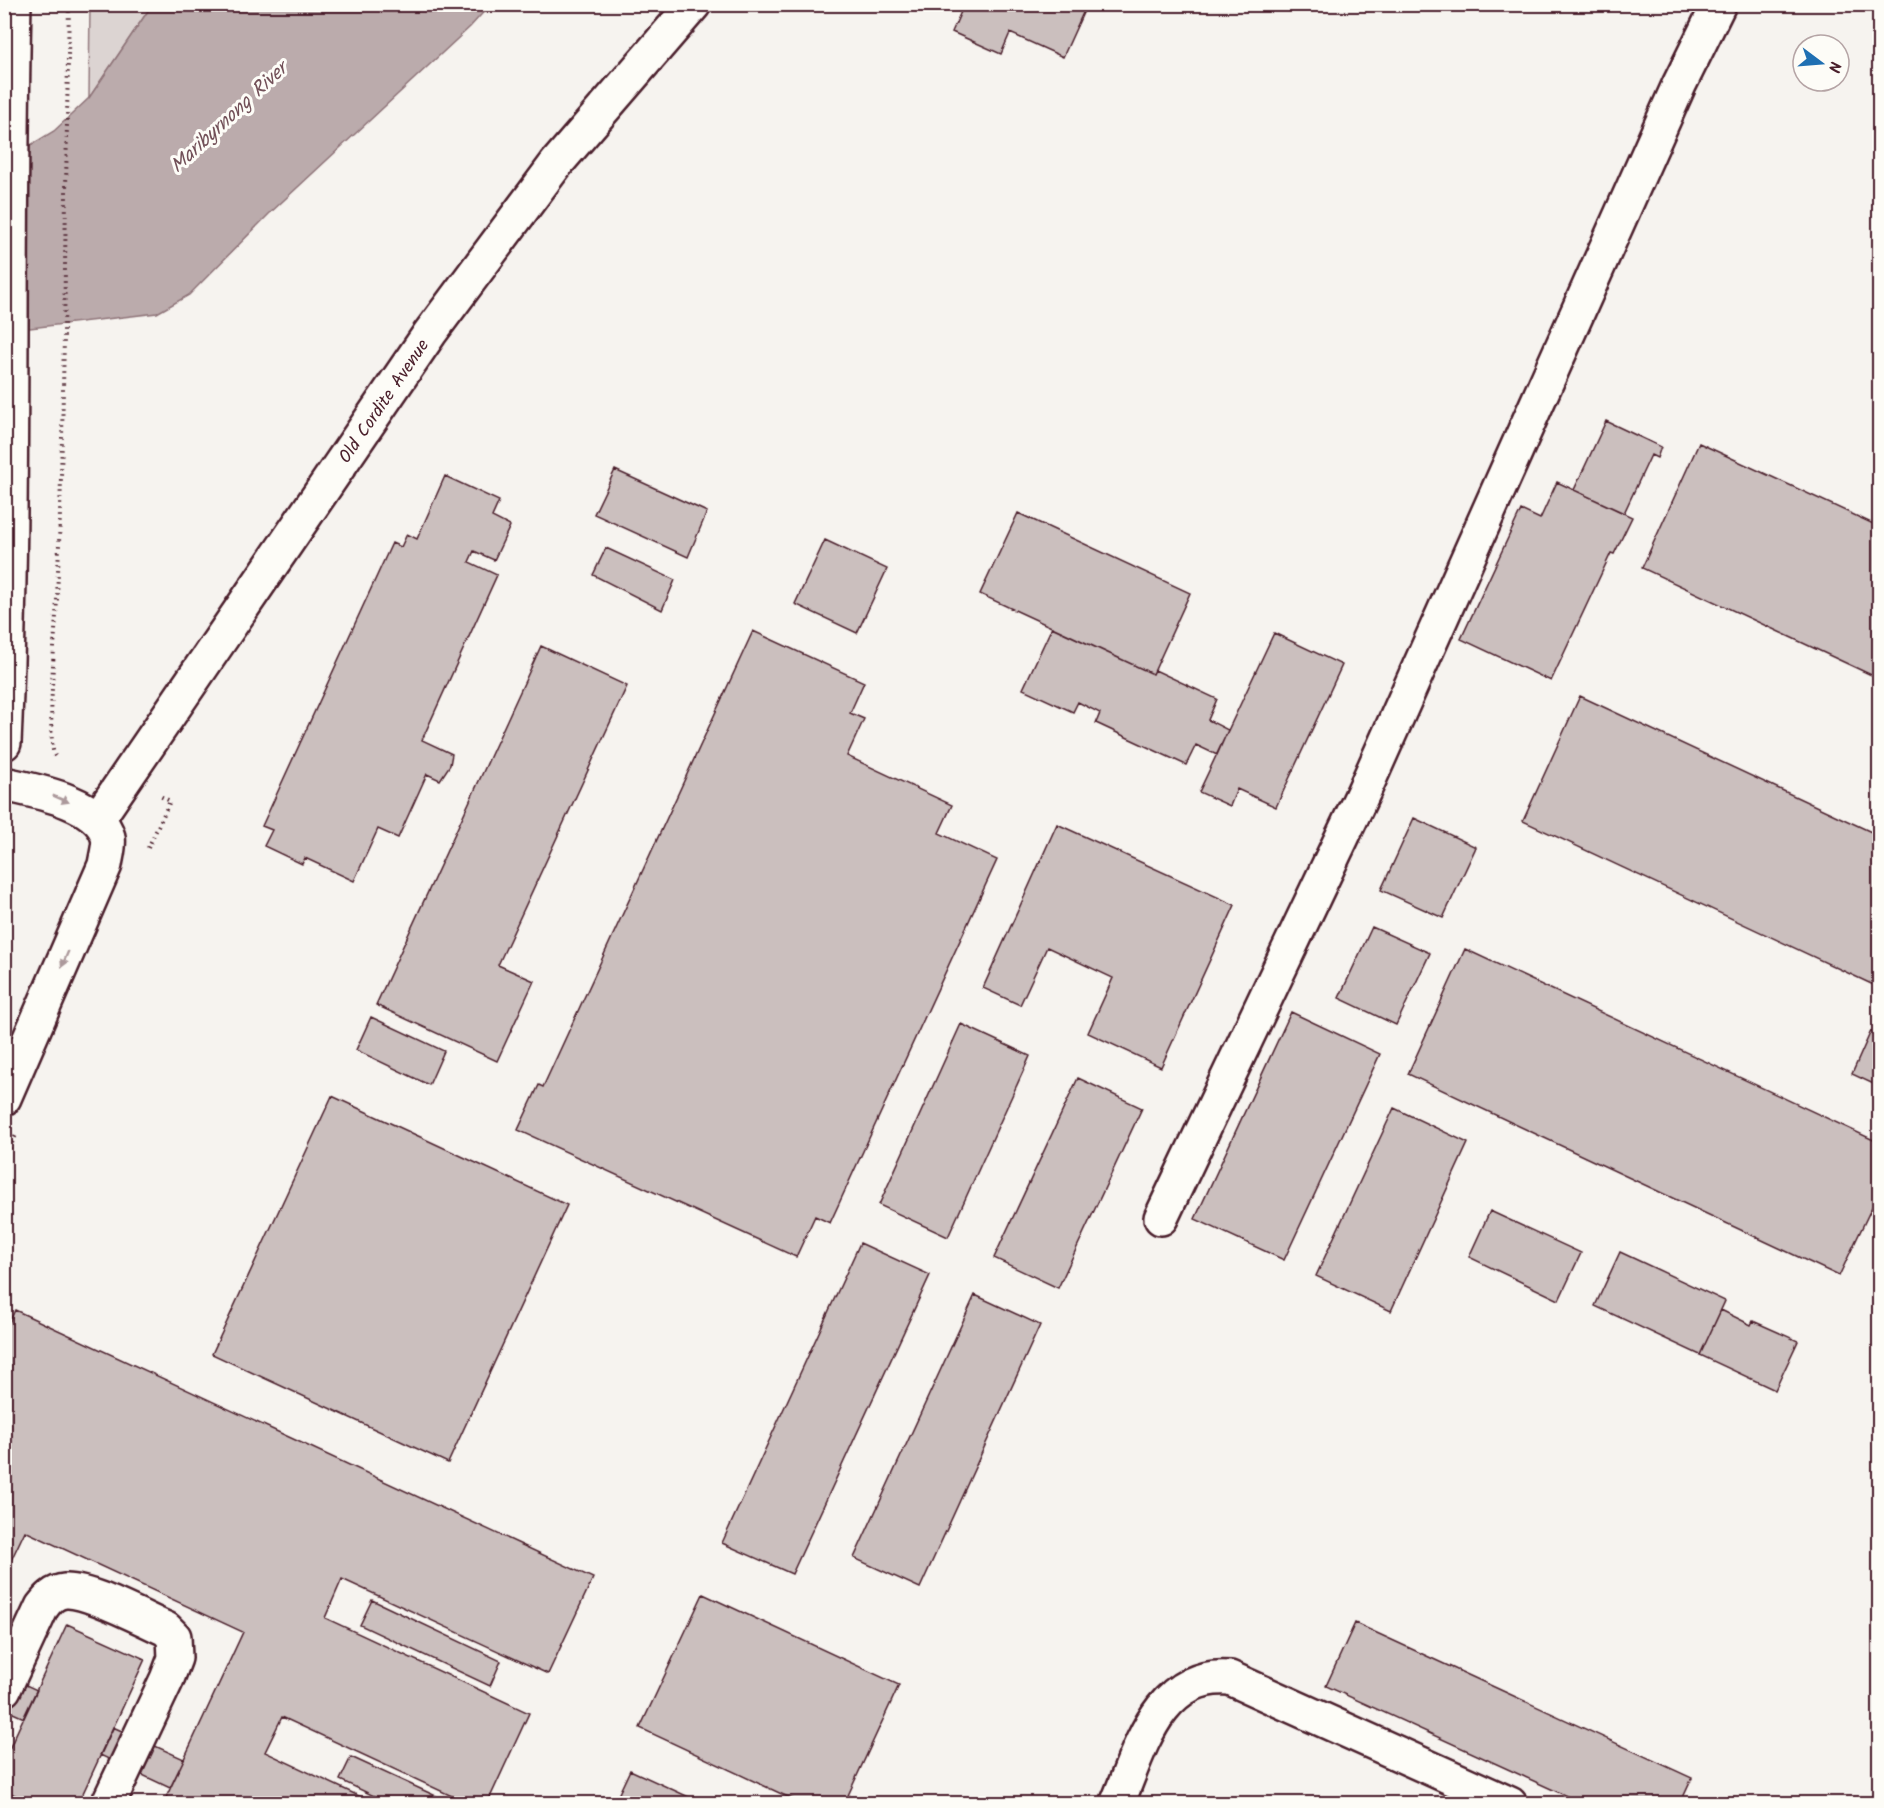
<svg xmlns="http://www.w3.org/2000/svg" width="1884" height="1808" font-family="Kalam,sans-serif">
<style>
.green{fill:#dcd4d2;stroke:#937a7e;stroke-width:1.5}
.water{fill:#bbabac;stroke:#8e7378;stroke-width:1.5}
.building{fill:#cbbfbe;stroke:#4a1f2b;stroke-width:1.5}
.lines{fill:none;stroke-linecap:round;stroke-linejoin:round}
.minor-casing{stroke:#4a1f2b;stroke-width:38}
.major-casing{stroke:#4a1f2b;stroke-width:38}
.path{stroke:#4a1f2b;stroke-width:4;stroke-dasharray:1.5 4.5;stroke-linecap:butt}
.minor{stroke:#fdfcf7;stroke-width:33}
.major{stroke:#fdfcf7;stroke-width:33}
.oneway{fill:#ac999b}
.labels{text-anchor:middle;stroke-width:6;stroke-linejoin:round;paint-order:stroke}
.street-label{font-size:18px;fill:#4a1f2b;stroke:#fdfcf7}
.water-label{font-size:20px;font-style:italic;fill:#725058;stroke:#fdfcf7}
</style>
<rect width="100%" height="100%" fill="#f6f3ef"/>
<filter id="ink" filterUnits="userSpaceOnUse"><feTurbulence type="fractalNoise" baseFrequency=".0167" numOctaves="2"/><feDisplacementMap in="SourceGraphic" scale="12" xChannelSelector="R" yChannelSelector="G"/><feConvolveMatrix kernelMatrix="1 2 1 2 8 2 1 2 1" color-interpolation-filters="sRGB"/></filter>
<g filter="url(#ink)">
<!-- green -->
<path class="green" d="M 90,5 L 152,5 L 89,98 Z"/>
<!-- water -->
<path class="water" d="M 152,5 L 490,5 L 470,27 L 269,214 L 189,295 L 157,313 L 5,331 L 16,154 L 54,131 L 89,98 Z"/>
<!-- building -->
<path class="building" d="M 967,4 L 1087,4 L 1063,57 L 1010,33 L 1001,54 L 952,32 L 963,7 L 965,9 Z
M 1606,421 L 1661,447 L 1657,458 L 1651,455 L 1624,513 L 1574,490 Z
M 1699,443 L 1880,527 L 1880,679 L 1642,568 Z
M 615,470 L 707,512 L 688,557 L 594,514 Z
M 445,476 L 499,501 L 492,517 L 510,526 L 494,560 L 474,551 L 469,562 L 497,575 L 422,740 L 452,754 L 450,765 L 440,780 L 427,774 L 398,838 L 378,829 L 354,881 L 305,858 L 302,864 L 264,846 L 272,830 L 262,826 L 392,543 L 401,547 L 407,534 L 417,539 Z
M 1557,482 L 1632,517 L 1614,554 L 1611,553 L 1551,681 L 1461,639 L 1521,510 L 1540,519 Z
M 1018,513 L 1190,593 L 1153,674 L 980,594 Z
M 825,540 L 887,569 L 857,633 L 795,604 Z
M 606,548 L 675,580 L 662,610 L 593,575 Z
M 1052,627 L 1153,674 L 1155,670 L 1217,699 L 1208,720 L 1228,730 L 1217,755 L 1196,745 L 1186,765 L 1096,723 L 1100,713 L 1078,702 L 1073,712 L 1023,689 Z
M 753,631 L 864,682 L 850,713 L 864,719 L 847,756 L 952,805 L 939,833 L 997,860 L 830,1223 L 815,1216 L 796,1257 L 518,1130 L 539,1085 L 543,1087 Z
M 1274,633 L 1342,665 L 1276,807 L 1237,789 L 1230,806 L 1199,792 Z
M 541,646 L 627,686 L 498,965 L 534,981 L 497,1061 L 376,1005 Z
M 1580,696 L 1880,836 L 1880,988 L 1523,821 Z
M 1414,818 L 1476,847 L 1443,918 L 1381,890 Z
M 1057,824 L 1235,905 L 1161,1067 L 1088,1033 L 1113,978 L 1047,947 L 1020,1005 L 983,988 Z
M 1372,927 L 1430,953 L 1396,1025 L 1339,998 Z
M 1465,949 L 1880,1143 L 1880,1190 L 1839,1276 L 1408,1074 Z
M 1291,1012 L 1380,1054 L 1284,1260 L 1195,1219 Z
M 371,1017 L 444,1051 L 429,1085 L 356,1050 Z
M 961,1024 L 1030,1056 L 948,1237 L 879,1205 Z
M 1871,1031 L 1880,1035 L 1880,1087 L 1852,1074 Z
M 1078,1078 L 1142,1108 L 1058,1288 L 994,1258 Z
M 332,1096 L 567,1205 L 448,1463 L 212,1354 Z
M 1394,1108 L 1468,1143 L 1391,1311 L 1316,1276 Z
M 1490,1211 L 1581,1253 L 1559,1300 L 1469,1257 Z
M 860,1243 L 930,1275 L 792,1574 L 722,1543 Z
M 1620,1252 L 1725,1301 L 1700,1355 L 1595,1306 Z
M 975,1295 L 1040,1325 L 920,1588 L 854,1558 Z
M 15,1310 L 593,1578 L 548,1674 L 342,1579 L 325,1618 L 529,1713 L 487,1804 L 469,1804 L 282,1717 L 265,1752 L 376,1804 L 163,1804 L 243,1632 L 25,1531 L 4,1575 L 4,1333 Z
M 1721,1310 L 1751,1325 L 1753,1321 L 1798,1341 L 1775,1390 L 1700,1355 Z
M 703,1594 L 899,1685 L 844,1804 L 803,1804 L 640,1728 Z
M 372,1600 L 501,1661 L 490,1686 L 360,1625 Z
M 1355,1623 L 1692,1778 L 1680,1804 L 1584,1804 L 1326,1686 Z
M 67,1624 L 145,1659 L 78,1804 L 34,1804 L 4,1790 L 4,1760 Z
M 4,1675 L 37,1690 L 24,1718 L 4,1709 Z
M 113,1727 L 184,1759 L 170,1788 L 100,1755 Z
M 351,1757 L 438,1797 L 435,1804 L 391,1804 L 340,1780 Z
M 630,1770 L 704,1804 L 614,1804 Z"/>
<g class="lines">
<!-- minor casing -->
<g class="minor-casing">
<g id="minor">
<path d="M 4,784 C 36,791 99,802 108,837 C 110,845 106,857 105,865 L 4,1098"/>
<path id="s1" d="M 99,817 L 430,333 L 556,164 L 694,4"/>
<path d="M 1161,1218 L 1364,791 L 1679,85 L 1719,4"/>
<path d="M 4,1689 L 42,1607 C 48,1599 54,1592 65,1591 C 88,1589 143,1619 166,1629 L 174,1637 L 175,1658 L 167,1679 L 108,1804"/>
<path d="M 1117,1804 C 1140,1750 1158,1672 1230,1678 L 1510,1804"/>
</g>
</g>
<!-- major casing -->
<g class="major-casing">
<path id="major" d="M 4,743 C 15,497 8,251 14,4"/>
</g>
<!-- path -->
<path class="path" d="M 55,756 C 46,743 56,622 57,598 C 65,401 65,202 69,4
M 148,848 L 170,801 L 158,795
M 4,1159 L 17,1133"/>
<!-- minor -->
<use href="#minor" class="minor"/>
<!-- major -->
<use href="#major" class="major"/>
</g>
<!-- one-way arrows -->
<defs><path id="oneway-solid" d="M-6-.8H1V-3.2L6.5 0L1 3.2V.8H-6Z" transform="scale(1.5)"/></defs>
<g class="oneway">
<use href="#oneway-solid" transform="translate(61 799) rotate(23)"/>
<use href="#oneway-solid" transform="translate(65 959) rotate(113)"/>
</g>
</g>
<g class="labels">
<!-- street labels -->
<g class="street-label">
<text dy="6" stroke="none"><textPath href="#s1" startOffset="504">Old Cordite Avenue</textPath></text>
</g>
<!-- water labels -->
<g class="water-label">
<text transform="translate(228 117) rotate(-43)" y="7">Maribyrnong River</text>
</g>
</g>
<!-- margin -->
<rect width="1884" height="1808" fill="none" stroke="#fdfcf7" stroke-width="24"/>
<rect x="12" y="12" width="1860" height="1784" fill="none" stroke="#4a1f2b" stroke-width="2" filter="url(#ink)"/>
<!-- north arrow -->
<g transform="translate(1821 63) rotate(106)"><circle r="28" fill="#fdfcf7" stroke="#b5a4a5" stroke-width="1.5"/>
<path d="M0-4.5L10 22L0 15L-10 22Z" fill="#1f6fb2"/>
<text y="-9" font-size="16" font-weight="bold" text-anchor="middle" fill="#4a1f2b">N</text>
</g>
</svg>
